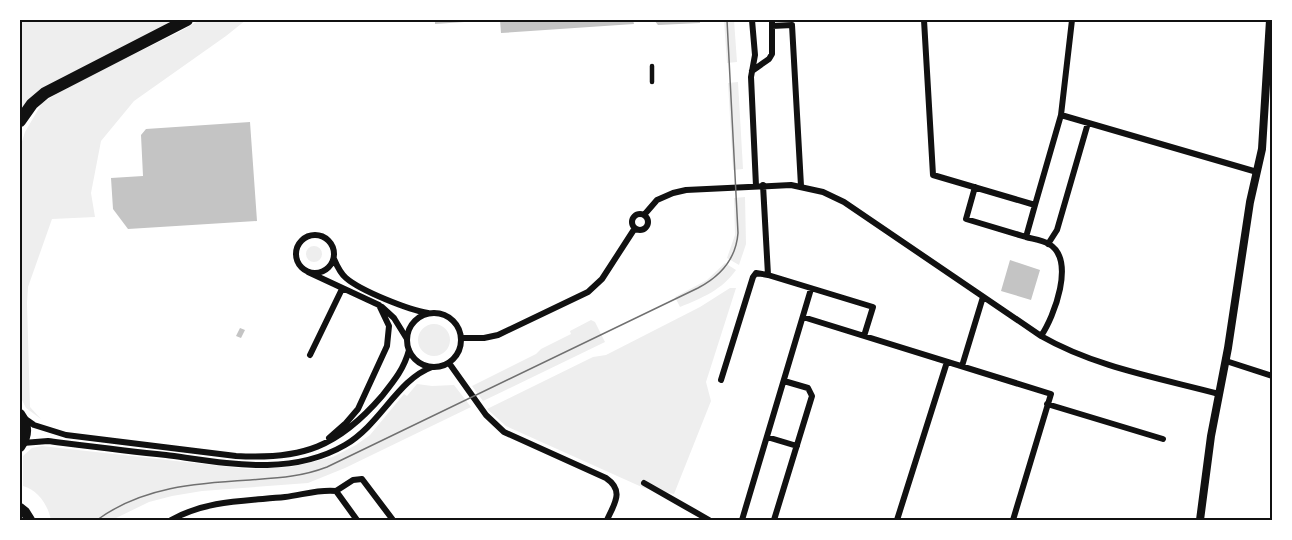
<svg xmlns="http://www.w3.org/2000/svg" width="1292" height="540" font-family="Poppins,sans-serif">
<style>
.green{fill:#eee}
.building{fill:#c4c4c4}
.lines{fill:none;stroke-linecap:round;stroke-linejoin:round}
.pedestrian{stroke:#111;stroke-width:4.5}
.minor{stroke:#111;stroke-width:6}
.tertiary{stroke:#111;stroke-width:8}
.primary{stroke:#111;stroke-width:10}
.motorway{stroke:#111;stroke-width:12}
.tram{stroke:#707070;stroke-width:1.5}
.neatline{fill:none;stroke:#111;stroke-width:2}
</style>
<rect width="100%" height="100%" fill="#fff"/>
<!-- green -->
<path class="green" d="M 20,20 L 178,20 L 136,43 L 63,77 L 36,93 L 20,113 Z
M 200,20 L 246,20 L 226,36 L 134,101 L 101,141 L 91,193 L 95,217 L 52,219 L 28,287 L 27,303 L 30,407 L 41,419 L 26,408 L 20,396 L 20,148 L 25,132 L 42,103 L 69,86 L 179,32 Z
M 724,20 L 734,20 L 737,62 L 727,63 Z
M 738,82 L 743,169 L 733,170 L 728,83 Z
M 745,197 L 746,244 L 739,265 L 727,258 L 735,235 L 734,198 Z
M306 254a8 8 0 1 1 16 0a8 8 0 1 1-16 0Z
M 725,263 L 736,270 C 722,290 702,298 680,307 L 675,297 L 707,280 Z
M 730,288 L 736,288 L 706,382 L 711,401 L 674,494 L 644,488 L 506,426 L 487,409 L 593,357 L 606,355 L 700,307 Z
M 591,320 L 595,322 L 605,342 L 483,401 L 472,386 L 536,354 L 541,349 L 571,334 L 570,331 Z
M418 340a16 16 0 1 1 32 0a16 16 0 1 1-32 0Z
M 417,384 L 432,386 L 454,385 L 471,407 L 345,468 L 308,483 L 202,491 L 172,496 L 149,502 L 112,520 L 51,520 C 48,505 38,490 23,486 L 23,456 L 32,448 L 42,446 L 248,469 L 291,467 L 333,457 L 356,445 L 370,435 L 404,394 L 407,396 Z"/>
<!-- building -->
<path class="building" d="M 435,20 L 479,20 L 479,21 L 435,24 Z
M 500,20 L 633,20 L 634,24 L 501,33 Z
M 654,20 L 700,20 L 700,23 L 658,25 Z
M 250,122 L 257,221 L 128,229 L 113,209 L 111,178 L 143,176 L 141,135 L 146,129 Z
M 1010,260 L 1040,270 L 1031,300 L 1001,291 Z
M 240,328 L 245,330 L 241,338 L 236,336 Z"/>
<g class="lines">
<!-- pedestrian -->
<path class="pedestrian" d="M 652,82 L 652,66"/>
<!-- minor -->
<path class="minor" d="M 752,20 L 755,55 L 751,77 L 756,186
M 924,20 L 933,175 L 1035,205 L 1026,237 L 966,219 L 975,187
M 772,26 L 792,25 L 801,186
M 752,71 L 769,59 L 772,54 L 772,20
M 1061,115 L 1257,172
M 763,185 L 768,275
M 1035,205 L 1061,115 L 1072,20
M632 222a8 8 0 1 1 16 0a8 8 0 1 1-16 0Z
M 644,215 L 657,200 L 673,193 L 686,190 L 791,185 L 823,192 L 844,202 L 1041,336 C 1095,367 1159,378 1219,394
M296 254a19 19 0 1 1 38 0a19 19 0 1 1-38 0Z
M 1026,237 C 1033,239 1042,240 1049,244 C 1076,260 1054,317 1041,336
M 1048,244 L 1057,230 L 1088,123
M 334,259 C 337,266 340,273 346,278 C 361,291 409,310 428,313
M 308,272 L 379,305 L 389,326 L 387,346 L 358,409 L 346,423 L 329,438
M 382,307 L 394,318 L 407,339
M407 340a27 27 0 1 1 54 0a27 27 0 1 1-54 0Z
M 803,317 L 1051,394 L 1013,520
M 461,338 L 484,338 L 498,335 L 588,292 L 602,279 L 635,228
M 310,355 L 342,289
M 1226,361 L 1272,376
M 449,363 L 486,415 L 504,432 L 606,478 C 625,491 614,504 607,520
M 962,366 L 983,297
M 721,380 L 753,277 L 756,273 L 768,275 L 873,307 L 864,336
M 1047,404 L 1163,439
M 24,418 L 34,425 L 66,435 L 236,456 C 302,460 338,447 382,396 C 394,381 404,369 409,350
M 767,437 L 797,446
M 23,443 L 48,441 C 88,446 127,451 166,455 C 226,463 290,477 345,445 C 381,424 397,380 432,367
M 644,483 L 709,520
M 336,491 L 353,480 L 362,479 L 393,520
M 171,520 C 207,500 246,501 285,497 C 302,495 319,489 336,491 L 357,520
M 742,520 L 811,289
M 774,520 L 812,396 L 808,388 L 784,381
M 897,520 L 947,362"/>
<!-- tertiary -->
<path class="tertiary" d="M 1200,520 L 1211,436 L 1228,348 L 1250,202 L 1262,149 L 1270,20"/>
<!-- primary -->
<path class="primary" d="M 20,414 C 28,425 28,436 20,447
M 20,508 L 25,512 L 30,520"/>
<!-- motorway -->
<path class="motorway" d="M 20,121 L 32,104 L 45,93 L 187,20"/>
<!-- tram -->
<path class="tram" d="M 97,520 C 142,487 196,483 250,480 C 277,478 301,477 327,467 L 698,288 C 721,276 736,259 738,233 L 727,20"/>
</g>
<!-- border -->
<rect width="1292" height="540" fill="none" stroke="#ffffff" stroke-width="42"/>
<rect x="21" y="21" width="1250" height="498" class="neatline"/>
</svg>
